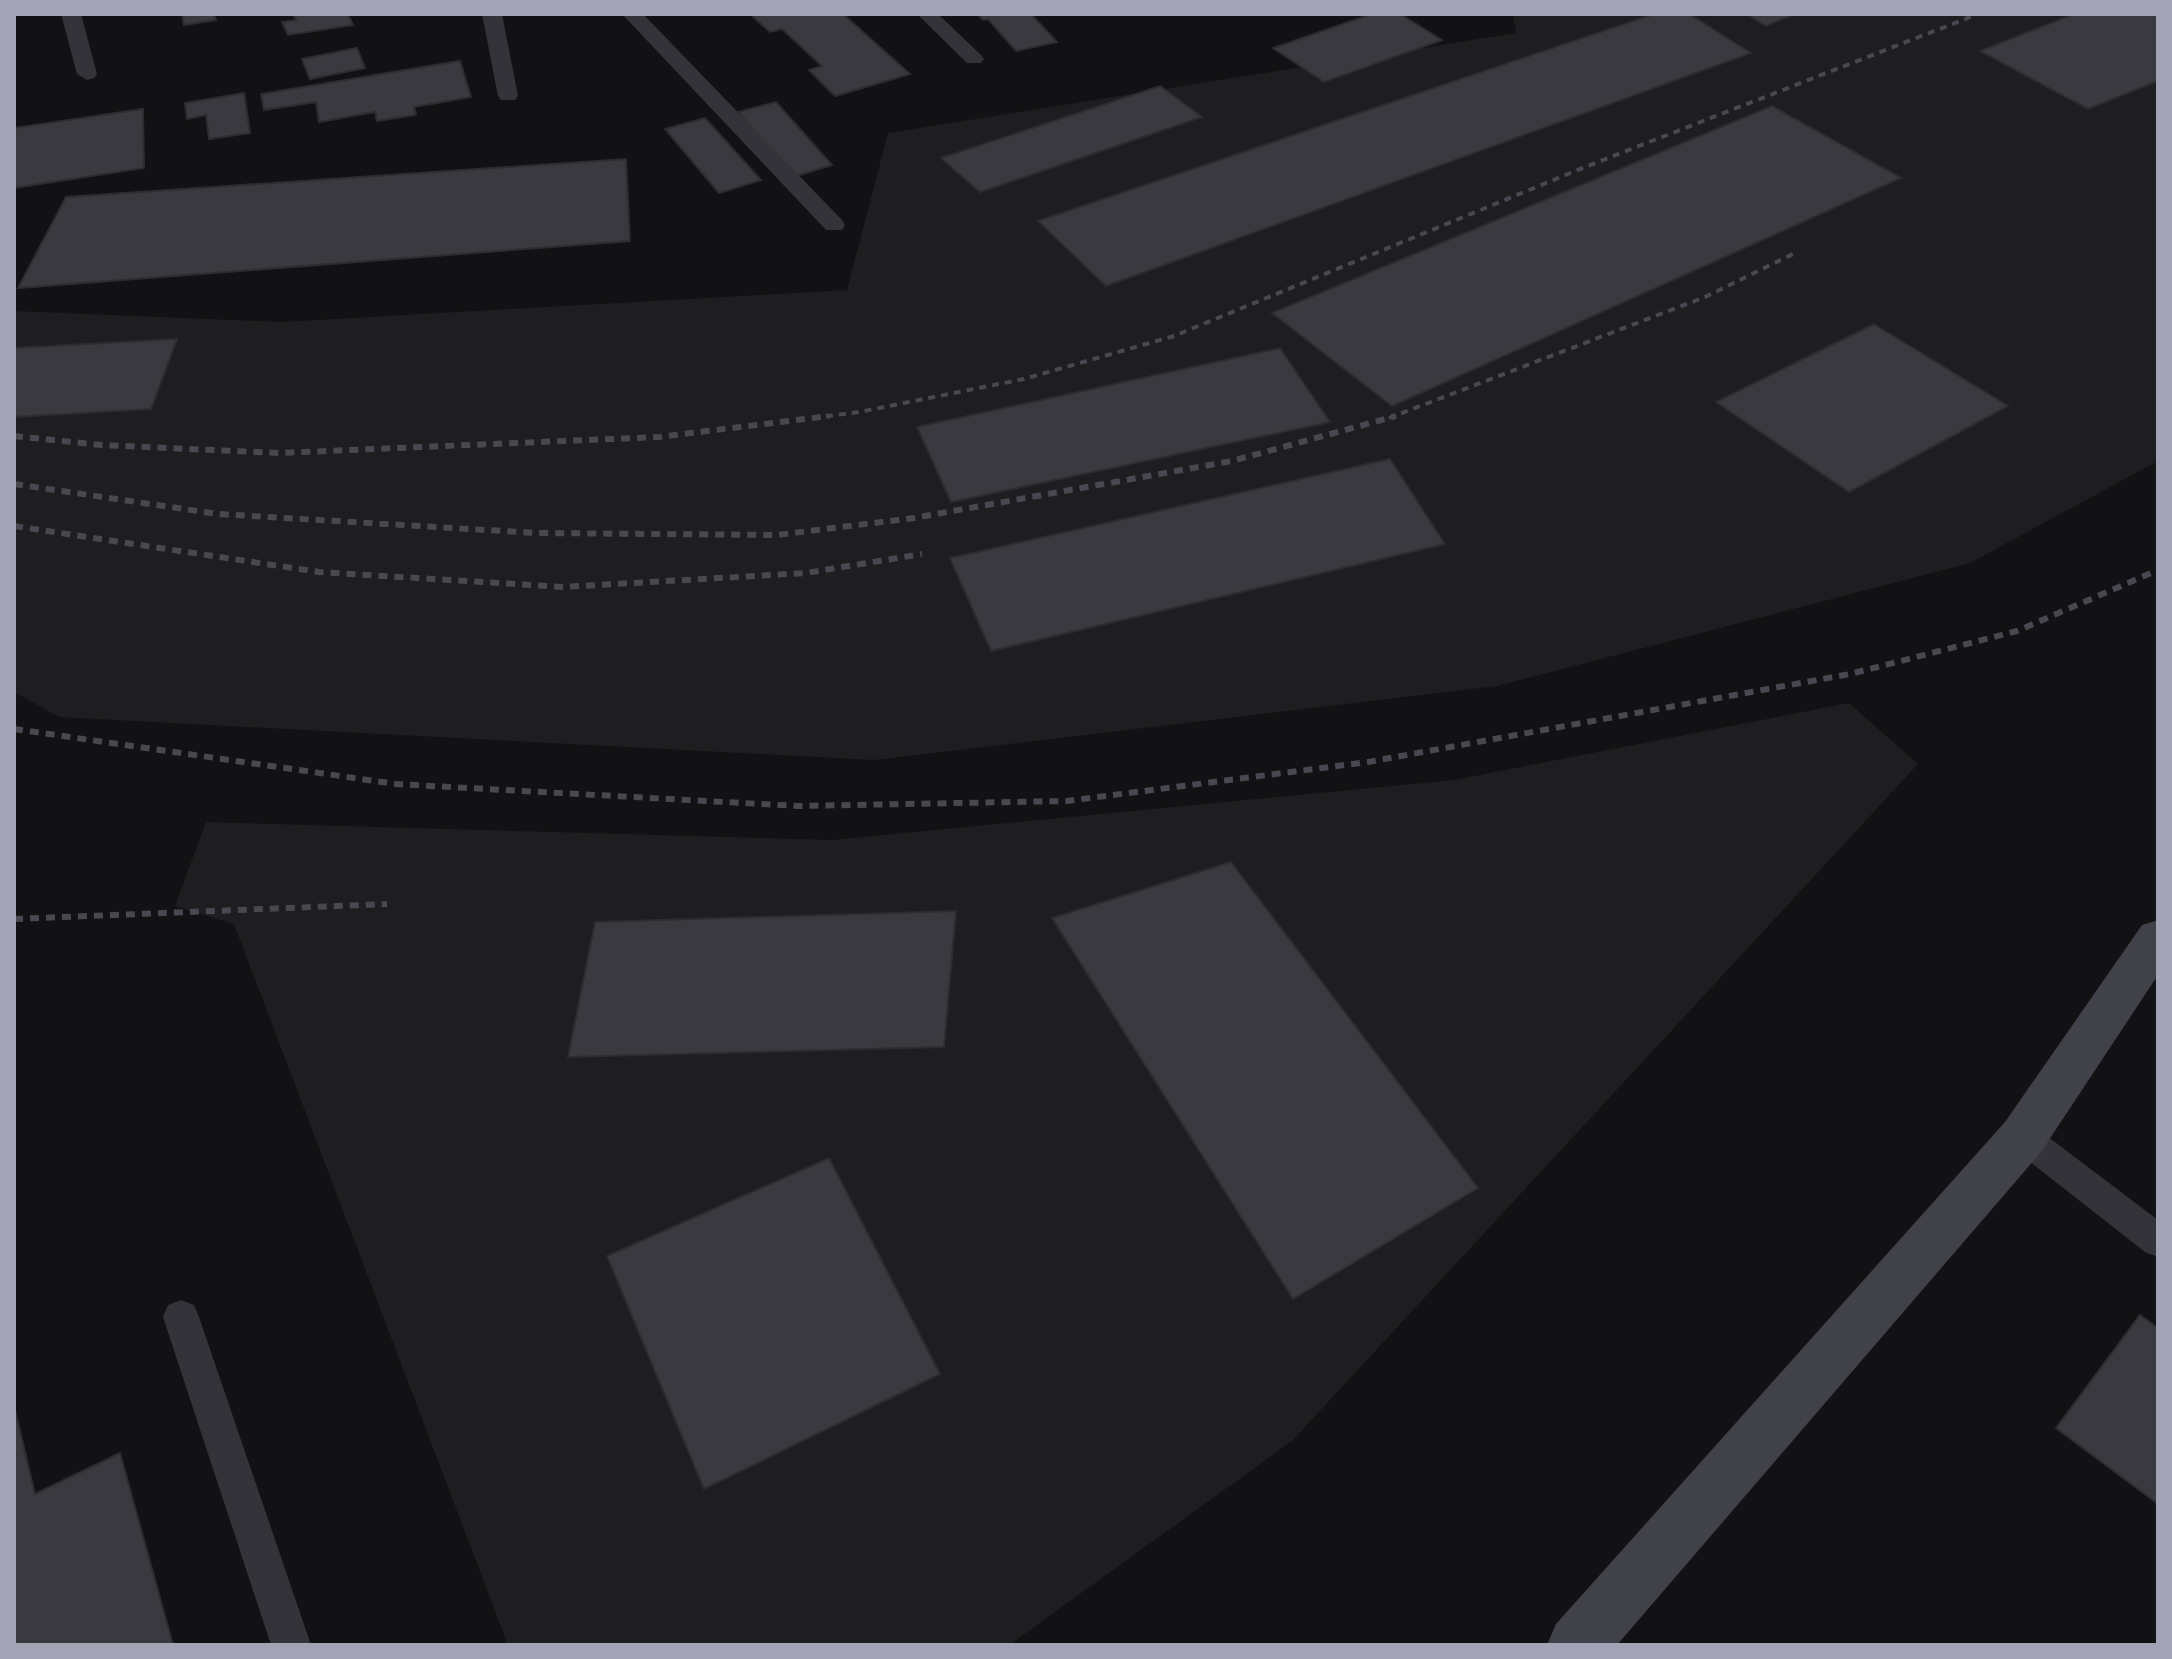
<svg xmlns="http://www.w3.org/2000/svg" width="2172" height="1659" font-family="'Fira Sans Condensed',sans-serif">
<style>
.built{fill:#1e1e21}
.building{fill:#39393f;stroke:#2d2c30;stroke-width:2}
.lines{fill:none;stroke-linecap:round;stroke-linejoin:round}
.service{fill:#333339;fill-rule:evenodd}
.secondary{fill:#414149;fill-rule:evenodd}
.rail-far1{stroke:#484850;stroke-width:4;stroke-dasharray:7 6;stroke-linecap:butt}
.rail{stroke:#484850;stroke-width:6;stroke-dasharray:9 7;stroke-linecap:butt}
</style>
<rect width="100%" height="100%" fill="#121214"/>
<!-- built -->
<path class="built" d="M 1513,14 L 2158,14 L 2158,461 L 1970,563 L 1497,686 L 874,760 L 59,717 L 14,692 L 14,311 L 283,322 L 847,290 L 888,133 L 1516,33 Z
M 1849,703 L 1918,764 L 1292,1441 L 1009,1645 L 508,1645 L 234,924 L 175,906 L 206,822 L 832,840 L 1454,780 Z"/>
<!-- building -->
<path class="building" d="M 182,14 L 214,14 L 216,20 L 184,25 Z
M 293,14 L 348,14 L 353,25 L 288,35 L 282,22 L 296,20 Z
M 750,14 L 843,14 L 910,74 L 835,96 L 809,70 L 822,66 L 782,29 L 770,32 Z
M 977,14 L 1031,14 L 1057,42 L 1016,51 L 988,19 L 983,20 Z
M 1372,14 L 1400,14 L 1442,40 L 1324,82 L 1273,48 Z
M 1654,14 L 1689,14 L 1751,53 L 1106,286 L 1038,221 Z
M 1746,14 L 1795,14 L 1766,26 Z
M 2074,14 L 2158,14 L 2158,81 L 2088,109 L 1980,51 Z
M 357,48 L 365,68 L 310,79 L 302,59 Z
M 460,61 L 471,97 L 414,107 L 416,115 L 377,121 L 375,112 L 319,122 L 316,102 L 264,110 L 261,94 Z
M 1160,86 L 1202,117 L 980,192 L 941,158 Z
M 244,93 L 250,133 L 209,139 L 206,115 L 187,119 L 185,103 Z
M 776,102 L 832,165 L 793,177 L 738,112 Z
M 1772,106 L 1901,178 L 1392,406 L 1272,313 Z
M 143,109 L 144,168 L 14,188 L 14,128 Z
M 705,118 L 761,180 L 719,193 L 665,129 Z
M 626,159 L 630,241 L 18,288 L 66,197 Z
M 1874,324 L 2008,406 L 1849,492 L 1716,402 Z
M 177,339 L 151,409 L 14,417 L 14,348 Z
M 1280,348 L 1330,422 L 951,502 L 917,427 Z
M 1390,459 L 1445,544 L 991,651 L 950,558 Z
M 1231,862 L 1478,1188 L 1293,1299 L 1052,918 Z
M 956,911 L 944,1047 L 568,1057 L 595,922 Z
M 829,1158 L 940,1374 L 704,1489 L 607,1256 Z
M 2140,1315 L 2158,1328 L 2158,1504 L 2056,1428 Z
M 14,1406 L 35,1494 L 120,1453 L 173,1645 L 14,1645 Z"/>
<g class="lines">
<!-- service -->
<path class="service" d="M 61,14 L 81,14 L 97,74 L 94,78 L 87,80 L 77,74 Z
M 482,14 L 502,14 L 518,96 L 515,100 L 501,100 L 498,96 Z
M 622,14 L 643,14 L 842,220 L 845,225 L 842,230 L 826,230 Z
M 917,14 L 938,14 L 981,55 L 984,59 L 981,63 L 967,63 Z
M 2023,1122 L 2035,1127 L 2158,1220 L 2158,1257 L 2145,1252 L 2011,1147 L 2006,1137 L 2011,1127 Z
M 181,1300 L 194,1305 L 199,1317 L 311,1645 L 271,1645 L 163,1317 L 168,1305 Z"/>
<!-- secondary -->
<path class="secondary" d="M 2158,920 L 2158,975 L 2041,1152 L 1617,1645 L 1547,1645 L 1556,1624 L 2005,1122 L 2142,925 Z"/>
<!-- rail-far1 -->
<path class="rail-far1" d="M 813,418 L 859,412 L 1024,379 L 1174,336 L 1585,167 L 1978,14
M 1389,418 L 1705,297 L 1795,253"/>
<!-- rail -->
<path class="rail" d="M 14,436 L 101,445 L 279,453 L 659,437 L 829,416
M 14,484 L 218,514 L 536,533 L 777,535 L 914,518 L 1232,461 L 1396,416
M 14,526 L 319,572 L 563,587 L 806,573 L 922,554
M 14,729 L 396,784 L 798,806 L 1067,801 L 1368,762 L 1850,674 L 2017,631 L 2158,570
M 14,919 L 387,904"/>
</g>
<!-- border -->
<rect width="2172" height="1659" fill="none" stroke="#a2a4b5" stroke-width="32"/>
</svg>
